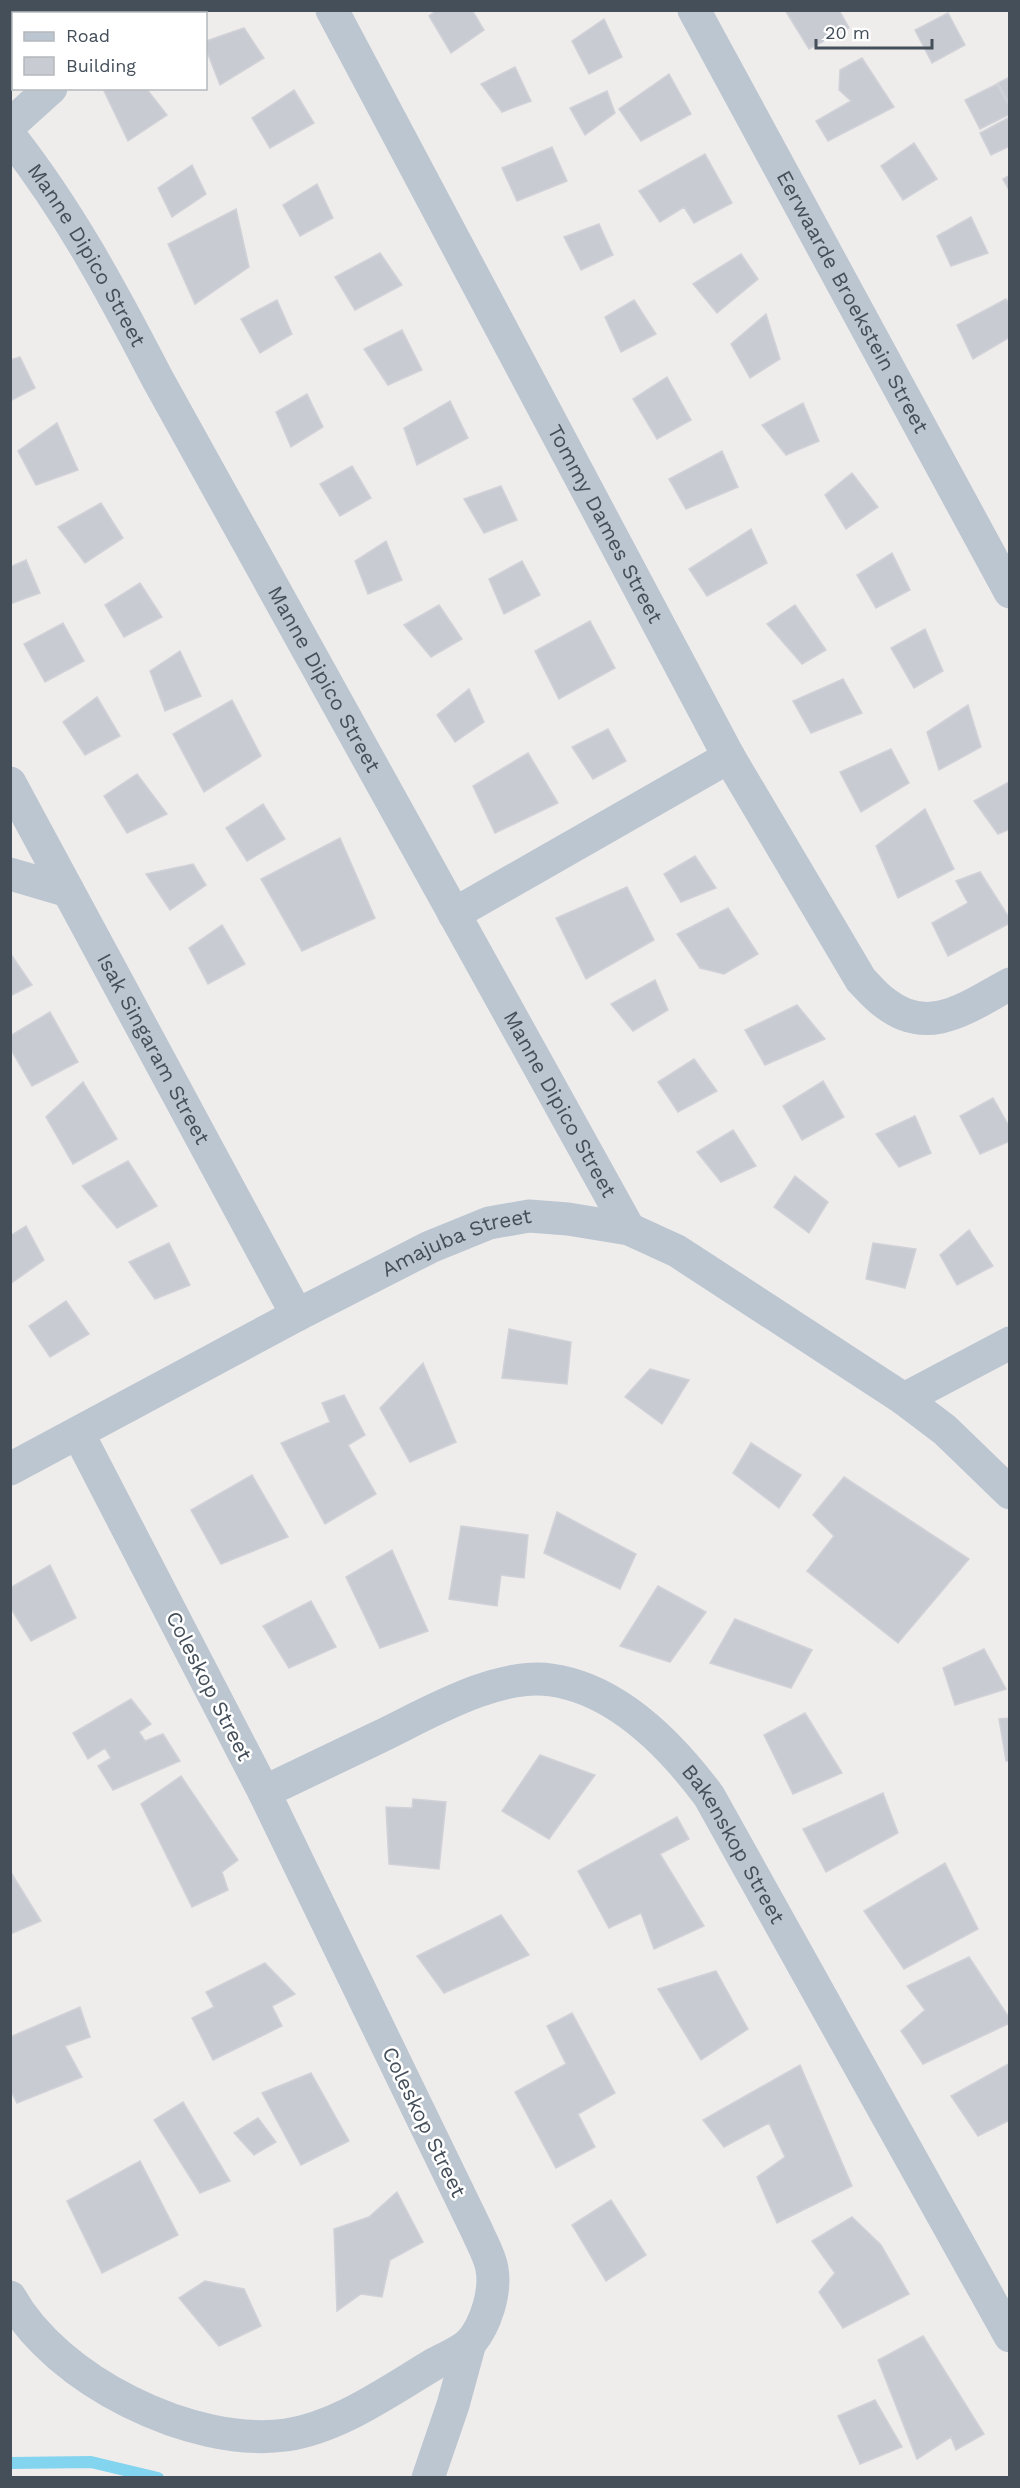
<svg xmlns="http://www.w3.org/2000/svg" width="1020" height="2488" font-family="'Work Sans',sans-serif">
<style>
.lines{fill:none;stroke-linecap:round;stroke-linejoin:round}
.stream{stroke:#83d4ee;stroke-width:12}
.building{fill:#c9cbd2;stroke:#d0d2d8;stroke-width:1.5}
.minor{stroke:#bcc6d0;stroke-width:33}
.labels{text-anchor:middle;stroke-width:5;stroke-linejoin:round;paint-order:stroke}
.street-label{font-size:21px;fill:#444f5a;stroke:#fff}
</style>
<rect width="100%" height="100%" fill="#efecec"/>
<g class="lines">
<!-- stream -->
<path class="stream" d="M 10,2463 L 91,2462 L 158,2478"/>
</g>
<!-- building -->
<path class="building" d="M 437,10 L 472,10 L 484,30 L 451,53 L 429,16 Z
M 785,10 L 839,10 L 849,28 L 809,49 Z
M 948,13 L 965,45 L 932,63 L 915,30 Z
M 604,19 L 622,57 L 589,74 L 572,41 Z
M 244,28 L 264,58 L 220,85 L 206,49 L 206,41 Z
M 862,58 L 894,107 L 828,141 L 816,121 L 851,101 L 839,90 L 840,70 Z
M 515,67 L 531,101 L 502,112 L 481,84 Z
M 669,74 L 691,114 L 641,141 L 619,109 Z
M 1010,77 L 1010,105 L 998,83 Z
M 997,84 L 1010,108 L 1010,114 L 980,129 L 965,100 Z
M 107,88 L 146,88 L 167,115 L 128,141 L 104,91 Z
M 294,90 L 314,123 L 270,148 L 252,118 Z
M 607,91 L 615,113 L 585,135 L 570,108 Z
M 1010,117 L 1010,146 L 991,155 L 980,133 Z
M 914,143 L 937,179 L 903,200 L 881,166 Z
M 552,147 L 567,181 L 517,201 L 502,168 Z
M 705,154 L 732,203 L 694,223 L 684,207 L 660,222 L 639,191 Z
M 192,165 L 206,194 L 172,217 L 158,188 Z
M 1010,175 L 1010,192 L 1003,179 Z
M 317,184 L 333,218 L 300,236 L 283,205 Z
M 236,209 L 249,267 L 195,304 L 168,244 Z
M 971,217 L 988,253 L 951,266 L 937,236 Z
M 599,224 L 613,255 L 581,270 L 564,237 Z
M 380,253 L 402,285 L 355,310 L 335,277 Z
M 741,254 L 758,279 L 717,313 L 693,284 Z
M 1006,299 L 1010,305 L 1010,337 L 973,359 L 957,325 Z
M 277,300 L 292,334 L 260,353 L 241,319 Z
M 634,300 L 656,334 L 621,352 L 605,317 Z
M 766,314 L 780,359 L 750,378 L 731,344 Z
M 402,330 L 422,370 L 388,385 L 364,349 Z
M 20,357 L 35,388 L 10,401 L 10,360 Z
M 667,377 L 691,420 L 657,439 L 633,399 Z
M 307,394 L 323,427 L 291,447 L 276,412 Z
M 450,401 L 468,438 L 417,465 L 404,428 Z
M 803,403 L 819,441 L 786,455 L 762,425 Z
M 57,423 L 78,470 L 36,485 L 18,451 Z
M 722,451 L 738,487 L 686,509 L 669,479 Z
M 352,466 L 371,498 L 340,516 L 320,484 Z
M 852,473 L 878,507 L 846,529 L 825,495 Z
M 501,486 L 517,520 L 484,533 L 464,499 Z
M 101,503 L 123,538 L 85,563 L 58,527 Z
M 751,529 L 767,563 L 707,596 L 689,569 Z
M 386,541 L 402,580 L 368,594 L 355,561 Z
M 892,553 L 910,590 L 876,608 L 857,575 Z
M 26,560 L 40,593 L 10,604 L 10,567 Z
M 522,561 L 540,595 L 504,614 L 489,579 Z
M 140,583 L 162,617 L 124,637 L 105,605 Z
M 439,605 L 462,639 L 431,657 L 404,625 Z
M 795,605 L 826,650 L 802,664 L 767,624 Z
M 590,621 L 615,668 L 559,699 L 535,651 Z
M 63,623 L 84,661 L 45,682 L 24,644 Z
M 925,629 L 943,671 L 914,688 L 891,648 Z
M 180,651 L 201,696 L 165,711 L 150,671 Z
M 843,679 L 862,713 L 811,733 L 793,701 Z
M 469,689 L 484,722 L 455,742 L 437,715 Z
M 97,697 L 120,736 L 85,755 L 63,722 Z
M 232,700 L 261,756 L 204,792 L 173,734 Z
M 968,705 L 981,747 L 939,770 L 927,732 Z
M 608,729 L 626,761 L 593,779 L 572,747 Z
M 891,749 L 909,783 L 861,812 L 840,772 Z
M 528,753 L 558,803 L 495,833 L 473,786 Z
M 137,774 L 167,814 L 127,833 L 104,796 Z
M 1009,782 L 1010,829 L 998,834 L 974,801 Z
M 263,804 L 285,839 L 247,861 L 226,828 Z
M 925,809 L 954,869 L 898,898 L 876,846 Z
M 340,838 L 375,918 L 302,951 L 261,879 Z
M 695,856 L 716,888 L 681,902 L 664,874 Z
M 193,864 L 206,885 L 170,910 L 146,874 Z
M 980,872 L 1010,919 L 1010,923 L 948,956 L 932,923 L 968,903 L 956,881 Z
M 627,887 L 654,940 L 586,979 L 556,918 Z
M 728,908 L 758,954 L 724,974 L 700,968 L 677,934 Z
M 222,925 L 245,964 L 208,984 L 189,948 Z
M 10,953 L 32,985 L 10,996 Z
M 655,980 L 668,1010 L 633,1031 L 611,1004 Z
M 797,1005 L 825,1039 L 765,1065 L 745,1030 Z
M 50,1012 L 78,1062 L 32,1086 L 10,1048 L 10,1036 Z
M 694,1059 L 717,1091 L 678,1112 L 658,1082 Z
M 823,1081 L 844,1117 L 802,1140 L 783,1106 Z
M 83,1082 L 117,1139 L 73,1164 L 46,1117 Z
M 993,1098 L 1010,1128 L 1010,1141 L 980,1154 L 960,1116 Z
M 915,1116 L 931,1153 L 899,1167 L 876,1134 Z
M 733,1130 L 756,1166 L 721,1182 L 697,1152 Z
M 128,1161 L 157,1206 L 117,1228 L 82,1186 Z
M 795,1176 L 828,1202 L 809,1233 L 774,1207 Z
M 26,1226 L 44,1260 L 10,1284 L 10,1236 Z
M 969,1230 L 993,1266 L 957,1285 L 940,1255 Z
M 169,1243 L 190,1285 L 155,1299 L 129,1262 Z
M 873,1243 L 916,1249 L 905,1288 L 866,1279 Z
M 66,1301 L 89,1334 L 50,1357 L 29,1326 Z
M 509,1329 L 571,1342 L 567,1384 L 502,1378 Z
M 423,1363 L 456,1442 L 410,1462 L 380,1408 Z
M 650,1369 L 689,1380 L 662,1424 L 625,1397 Z
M 344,1395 L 365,1435 L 348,1445 L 376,1494 L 325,1524 L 281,1443 L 330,1422 L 322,1403 Z
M 751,1443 L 801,1475 L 779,1508 L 733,1473 Z
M 252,1475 L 288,1537 L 221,1564 L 191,1510 Z
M 844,1477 L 969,1559 L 898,1643 L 807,1571 L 834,1536 L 813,1515 Z
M 557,1512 L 636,1554 L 620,1589 L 544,1553 Z
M 461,1526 L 528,1535 L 524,1578 L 501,1575 L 497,1606 L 449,1599 Z
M 392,1550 L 428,1631 L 380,1648 L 346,1577 Z
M 50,1565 L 76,1618 L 31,1641 L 10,1607 L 10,1588 Z
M 658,1586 L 706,1612 L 670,1662 L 620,1646 Z
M 311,1601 L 336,1647 L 289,1668 L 263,1626 Z
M 735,1619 L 812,1650 L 791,1688 L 710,1663 Z
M 984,1649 L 1006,1689 L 955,1705 L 943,1668 Z
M 131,1699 L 151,1724 L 139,1732 L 145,1741 L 163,1734 L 180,1761 L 113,1790 L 98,1766 L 111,1758 L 105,1748 L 88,1759 L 73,1733 Z
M 805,1713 L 842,1773 L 793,1794 L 764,1735 Z
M 1010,1718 L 1010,1761 L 1006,1761 L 999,1719 Z
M 540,1755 L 595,1775 L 549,1839 L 502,1811 Z
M 181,1776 L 238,1860 L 222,1872 L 228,1890 L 192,1907 L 141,1804 Z
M 883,1793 L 898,1833 L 826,1872 L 803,1829 Z
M 413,1799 L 446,1802 L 439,1869 L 389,1864 L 386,1807 L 412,1808 Z
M 677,1817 L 689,1839 L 660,1854 L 704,1926 L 654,1949 L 641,1913 L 609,1928 L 578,1871 Z
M 945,1863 L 978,1929 L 904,1969 L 864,1911 Z
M 10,1871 L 41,1921 L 10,1934 Z
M 501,1915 L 529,1955 L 444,1993 L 417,1956 Z
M 969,1957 L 1010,2019 L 1010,2023 L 923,2064 L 901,2031 L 925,2010 L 907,1986 Z
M 265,1963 L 295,1994 L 272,2006 L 282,2026 L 213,2060 L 192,2018 L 214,2007 L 206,1992 Z
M 716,1971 L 748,2029 L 701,2060 L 658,1989 Z
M 80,2007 L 90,2037 L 65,2046 L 82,2077 L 17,2103 L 10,2089 L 10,2037 Z
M 572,2013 L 615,2093 L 578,2114 L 595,2147 L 556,2168 L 515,2092 L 566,2064 L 547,2026 Z
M 1010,2063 L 1010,2120 L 978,2136 L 951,2096 Z
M 800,2065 L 852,2186 L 777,2223 L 757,2177 L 785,2157 L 769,2123 L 724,2147 L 703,2120 Z
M 311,2073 L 349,2141 L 301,2165 L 262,2093 Z
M 183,2102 L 230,2181 L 200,2193 L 154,2120 Z
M 258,2118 L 276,2142 L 254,2155 L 234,2133 Z
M 140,2161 L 178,2235 L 102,2273 L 67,2201 Z
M 397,2192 L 423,2242 L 390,2260 L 382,2297 L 361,2294 L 337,2311 L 334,2229 L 369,2217 Z
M 611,2200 L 646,2255 L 606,2281 L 572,2225 Z
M 852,2217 L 881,2245 L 909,2294 L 843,2328 L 819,2292 L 835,2273 L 812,2241 Z
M 205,2281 L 244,2289 L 261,2326 L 219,2346 L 179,2298 Z
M 923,2336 L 984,2434 L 956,2450 L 951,2437 L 917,2459 L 878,2360 Z
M 875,2400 L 902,2447 L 860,2464 L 838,2416 Z"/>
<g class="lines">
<!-- minor -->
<g class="minor">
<path id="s1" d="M 332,10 L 729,757 L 861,980 C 869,988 876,997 885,1003 C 929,1038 969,1006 1010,984"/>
<path id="s2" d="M 694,10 L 1010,592"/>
<path d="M 135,14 L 138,10"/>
<path d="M 10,125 L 51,88"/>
<path id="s3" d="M 10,136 C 69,211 113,293 157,378 L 629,1229"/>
<path id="s4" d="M 10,783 L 297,1315"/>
<path d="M 10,874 L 68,891"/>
<path d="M 454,914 L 729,757"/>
<path d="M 904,1399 L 1010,1343"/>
<path id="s5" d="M 10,1469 L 297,1315 L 430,1247 L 489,1223 L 529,1216 L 568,1219 L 629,1229 L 677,1251 L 904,1399 L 945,1430 L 1010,1493"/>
<path id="s6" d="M 264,1792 C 302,1774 341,1755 379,1737 C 427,1714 497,1672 551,1680 C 617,1689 671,1745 709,1796 L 1010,2336"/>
<path d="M 10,2297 C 56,2380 192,2448 286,2435 C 340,2427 390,2390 436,2363 C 447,2357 463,2351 471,2342 C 486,2324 496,2292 492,2269 C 490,2256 482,2243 477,2231 L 264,1792 L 78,1433"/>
<path d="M 428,2478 L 453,2405 L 470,2343"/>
</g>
</g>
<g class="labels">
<!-- street labels -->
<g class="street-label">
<text dy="7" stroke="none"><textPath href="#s3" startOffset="142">Manne Dipico Street</textPath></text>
<text dy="7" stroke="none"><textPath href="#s2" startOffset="332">Eerwaarde Broekstein Street</textPath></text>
<text dy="7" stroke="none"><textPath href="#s1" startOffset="582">Tommy Dames Street</textPath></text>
<text dy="7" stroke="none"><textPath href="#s3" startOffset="628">Manne Dipico Street</textPath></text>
<text dy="7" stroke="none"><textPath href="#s4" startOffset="302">Isak Singaram Street</textPath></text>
<text dy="7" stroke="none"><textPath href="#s3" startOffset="1114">Manne Dipico Street</textPath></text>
<text dy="7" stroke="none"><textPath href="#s5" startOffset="502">Amajuba Street</textPath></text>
<text transform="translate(209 1686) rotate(63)" y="7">Coleskop Street</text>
<text dy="7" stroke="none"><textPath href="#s6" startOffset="566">Bakenskop Street</textPath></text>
<text transform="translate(424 2122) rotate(64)" y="7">Coleskop Street</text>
</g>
</g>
<!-- border -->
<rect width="1020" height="2488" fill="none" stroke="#444f5a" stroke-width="24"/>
<!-- legend -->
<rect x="12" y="12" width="195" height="78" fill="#ffffff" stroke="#b4b9bd" stroke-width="1.5"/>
<rect x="24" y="32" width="30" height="9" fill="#bcc6d0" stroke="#b4b9bd" stroke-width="1.5"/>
<text x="66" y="42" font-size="18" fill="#444f5a">Road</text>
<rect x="24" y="57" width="30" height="18" fill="#c9cbd2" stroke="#b4b9bd" stroke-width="1.5"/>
<text x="66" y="72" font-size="18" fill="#444f5a">Building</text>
<!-- scale -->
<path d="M816 39v9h116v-9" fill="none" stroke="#444f5a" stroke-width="3"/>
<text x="825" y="39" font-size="18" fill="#444f5a" stroke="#ffffff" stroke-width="4.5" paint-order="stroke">20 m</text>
</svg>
